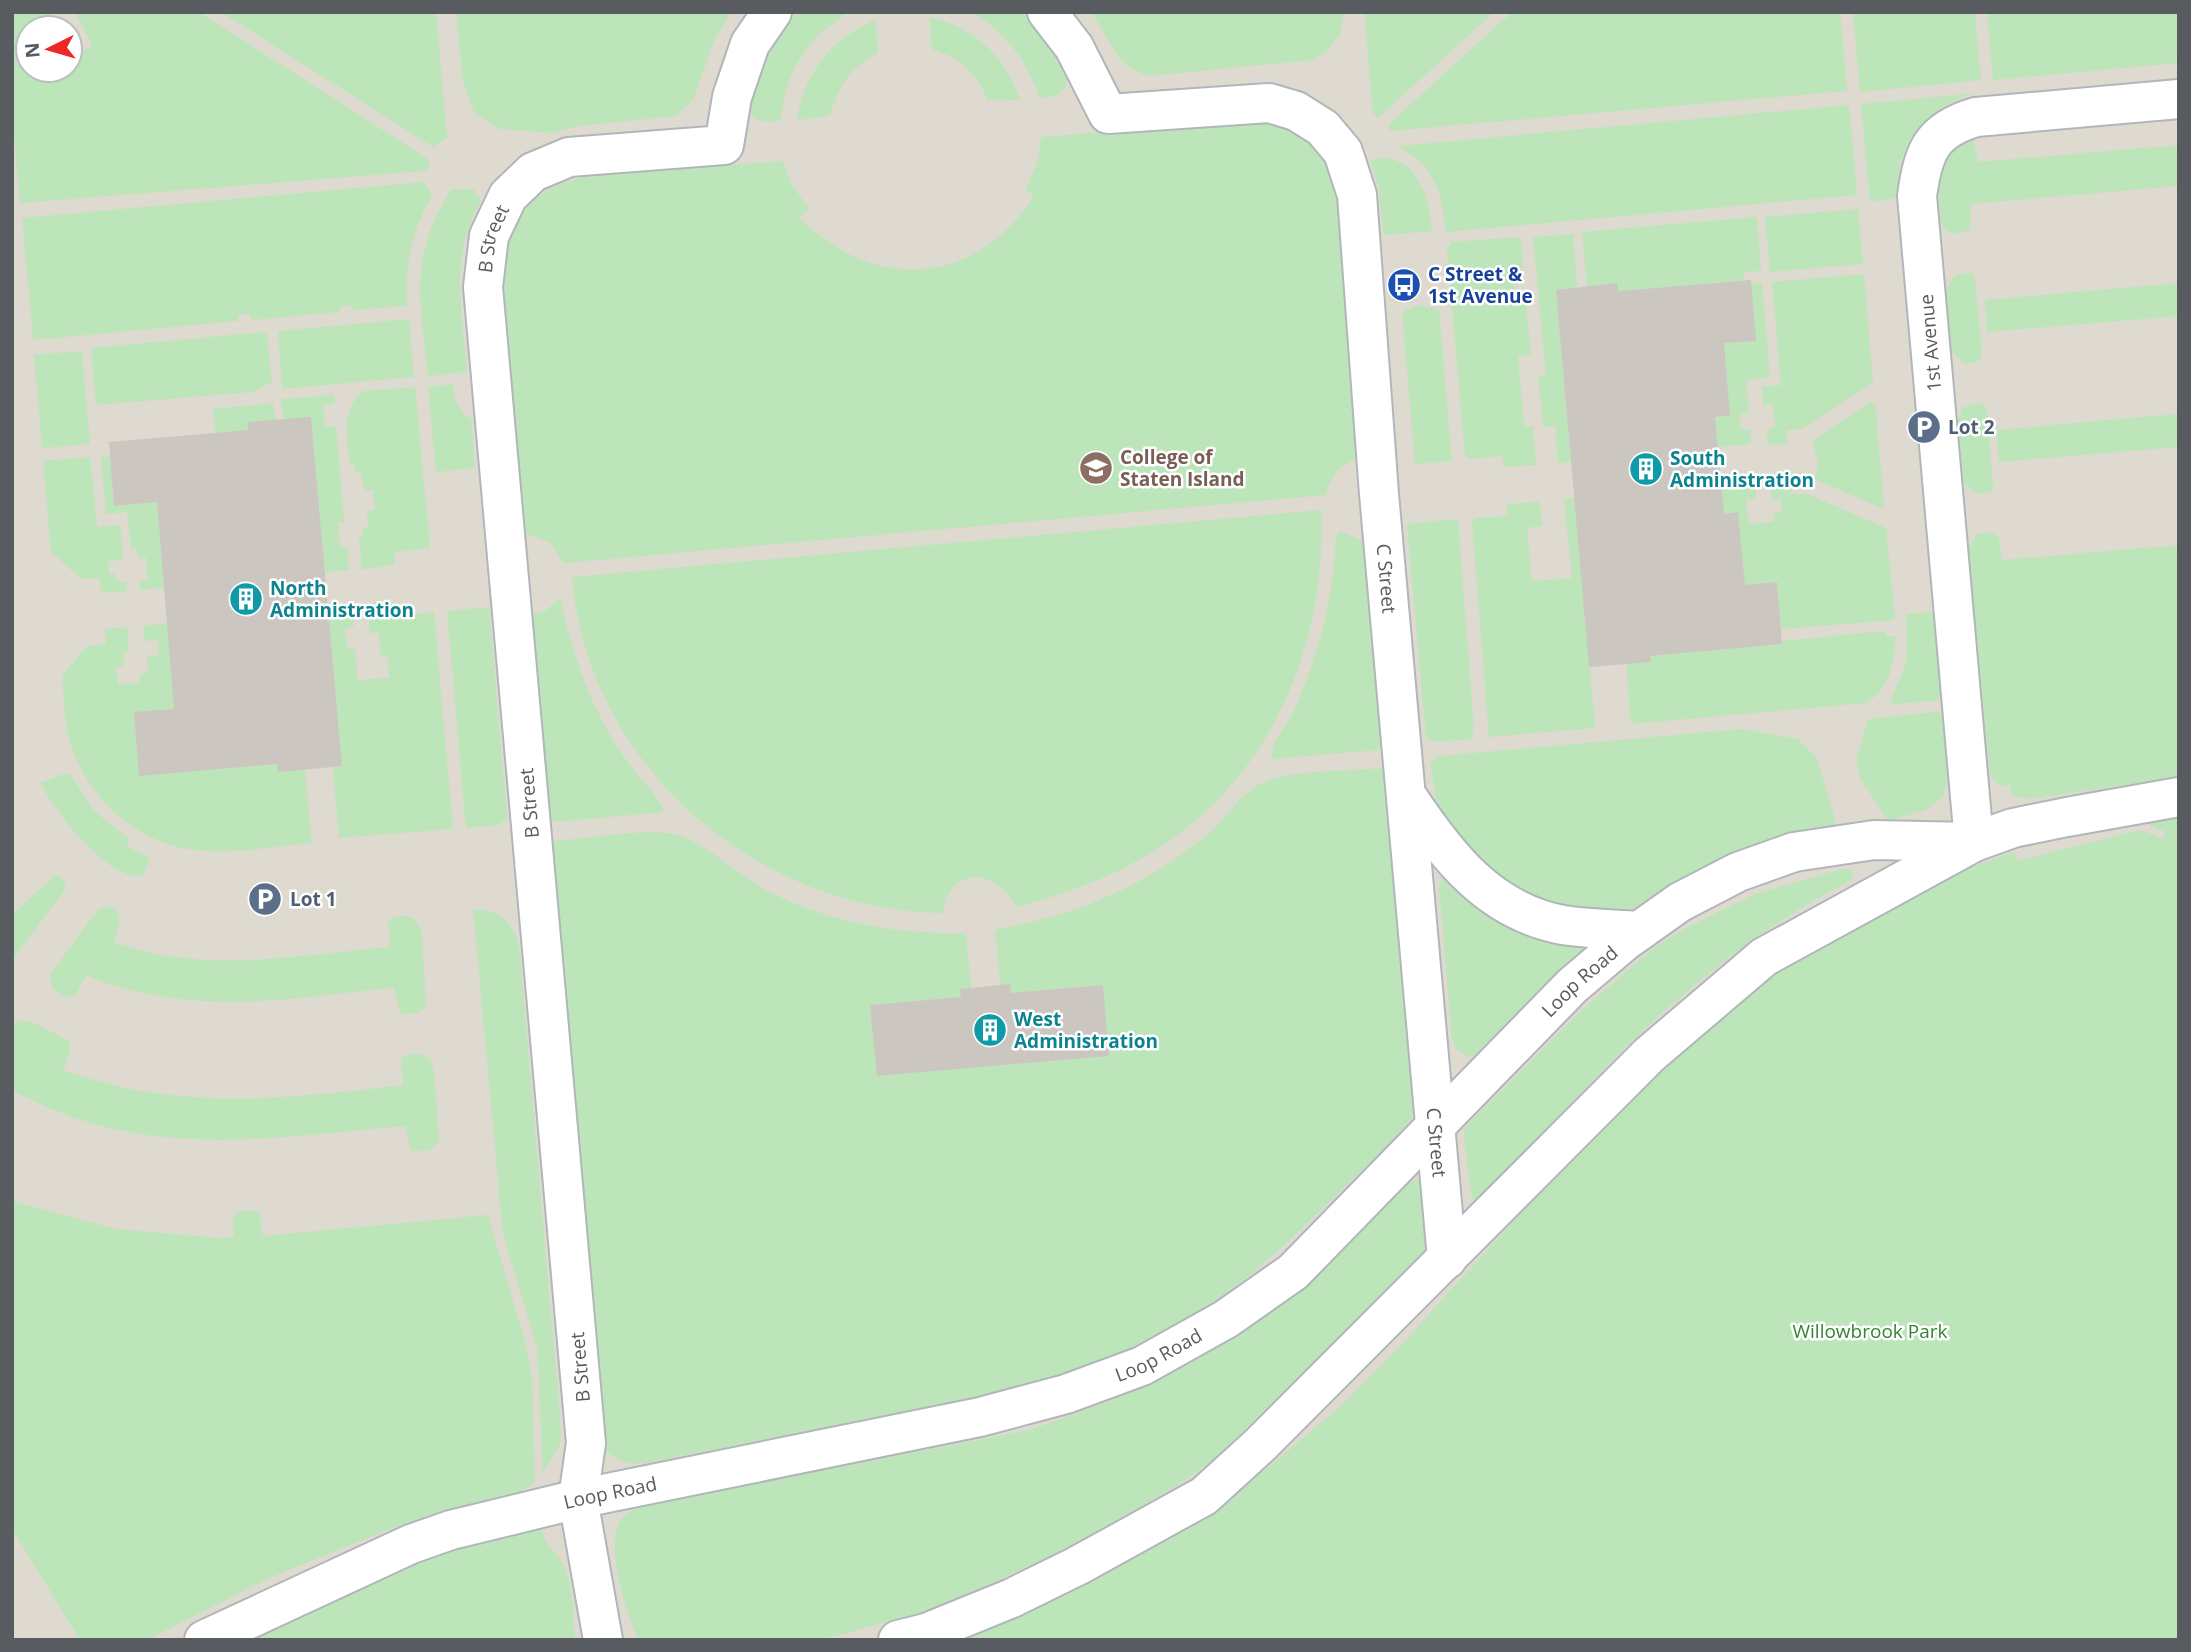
<svg xmlns="http://www.w3.org/2000/svg" width="2191" height="1652" font-family="'Open Sans',sans-serif">
<style>
.education{fill:#dedacf;fill-rule:evenodd}
.green{fill:#bce5ba}
.building{fill:#cbc6c0}
.lines{fill:none;stroke-linecap:round;stroke-linejoin:round}
.minor-casing{stroke:#b2b6ba;stroke-width:42}
.minor{stroke:#fff;stroke-width:38}
.labels{text-anchor:middle;stroke-width:5;stroke-linejoin:round;paint-order:stroke}
.street-label{font-size:19px;fill:#585c60;stroke:#fff}
.transit-label{font-size:19px;font-weight:bold;fill:#164399;stroke:#fff;text-anchor:start}
.service-label{font-size:19px;font-weight:bold;fill:#4e5e75;stroke:#fff;text-anchor:start}
.education-label{font-size:19px;font-weight:bold;fill:#785e54;stroke:#fff;text-anchor:start}
.culture-label{font-size:19px;font-weight:bold;fill:#0d838f;stroke:#fff;text-anchor:start}
.park-label{font-size:19px;fill:#338532;stroke:#fff}
</style>
<rect width="100%" height="100%" fill="#ece8df"/>
<!-- education -->
<path class="education" d="M 12,12 L 2179,12 L 2179,867 L 1421,1396 L 1085,1640 L 12,1640 ZM 28,28 L 70,28 L 70,70 L 28,70 Z"/>
<!-- green -->
<path class="green" d="M 12,12 L 54,12 L 45,18 L 49,25 L 59,19 L 63,28 L 28,28 L 28,70 L 70,70 L 70,41 L 77,54 L 92,45 L 75,12 L 199,12 L 428,159 L 430,167 L 424,171 L 20,203 L 12,113 Z
M 221,12 L 436,12 L 447,138 L 433,147 Z
M 456,12 L 731,12 L 714,41 L 694,98 L 676,116 L 578,126 L 551,133 L 499,129 L 474,112 L 463,82 Z
M 797,12 L 849,12 C 808,38 784,72 781,121 C 773,121 762,123 755,118 C 732,100 784,27 797,12 Z
M 972,12 L 1023,12 C 1037,25 1070,69 1066,87 L 1056,96 L 1039,98 C 1026,59 1007,34 972,12 Z
M 1091,12 L 1344,12 L 1340,35 L 1325,53 L 1312,60 L 1150,76 C 1117,70 1109,37 1091,12 Z
M 1364,12 L 1494,12 L 1378,118 L 1373,113 Z
M 1512,12 L 1840,12 L 1847,91 L 1390,131 L 1389,124 Z
M 1853,12 L 1975,12 L 1981,80 L 1860,92 Z
M 1987,12 L 2179,12 L 2179,63 L 1993,80 Z
M 929,17 C 975,28 1005,55 1020,100 L 988,101 C 977,73 961,58 932,49 Z
M 875,20 L 878,53 C 850,68 839,85 830,116 L 797,120 C 805,72 831,39 875,20 Z
M 1980,93 C 1940,99 1907,131 1899,170 C 1897,180 1899,189 1896,198 L 1870,202 L 1861,104 Z
M 1849,105 L 1857,195 L 1446,232 C 1443,204 1439,179 1417,159 C 1411,154 1404,152 1399,146 Z
M 1261,120 C 1298,130 1322,146 1338,184 L 1364,456 C 1341,464 1332,471 1326,495 L 563,563 L 551,543 L 519,531 L 497,262 L 520,213 L 529,203 L 552,187 L 583,177 L 783,161 L 791,183 L 809,209 L 799,217 C 873,293 976,287 1034,196 L 1026,190 L 1038,160 L 1041,137 Z
M 1973,137 L 1978,162 L 2179,145 L 2179,186 L 1971,204 L 1970,230 L 1952,234 C 1940,228 1940,218 1939,206 C 1936,174 1944,151 1973,137 Z
M 1379,158 C 1419,157 1429,198 1432,231 L 1384,235 L 1378,185 L 1370,160 Z
M 424,182 L 432,195 C 412,231 404,265 407,306 L 352,310 L 351,305 L 341,306 L 340,312 L 251,320 L 250,314 L 238,315 L 238,321 L 33,340 L 22,218 Z
M 473,189 L 481,201 C 449,254 462,313 467,372 L 428,376 C 420,301 408,258 451,190 Z
M 1858,209 L 1863,264 L 1770,272 L 1765,217 Z
M 1757,217 L 1761,271 L 1744,272 L 1745,280 L 1619,291 L 1617,283 L 1587,287 L 1582,232 Z
M 1573,234 L 1577,287 L 1556,290 L 1571,462 L 1558,463 L 1555,426 L 1543,427 L 1538,376 L 1546,375 L 1533,237 Z
M 1517,237 L 1521,240 L 1523,268 L 1512,269 L 1515,294 L 1525,294 L 1531,355 L 1518,356 L 1524,426 L 1533,426 L 1536,465 L 1504,467 L 1502,456 L 1470,459 L 1465,456 L 1447,249 L 1452,242 Z
M 1972,273 L 1975,279 L 1982,357 L 1976,362 L 1964,364 L 1952,351 L 1946,289 L 1955,275 Z
M 1864,274 L 1873,382 L 1802,429 L 1786,430 L 1787,444 L 1768,445 L 1767,429 L 1775,428 L 1773,405 L 1763,405 L 1762,387 L 1781,385 L 1772,282 Z
M 1762,283 L 1770,377 L 1746,381 L 1749,413 L 1739,414 L 1741,430 L 1750,429 L 1751,444 L 1716,447 L 1714,418 L 1730,416 L 1724,343 L 1755,341 L 1751,284 Z
M 2179,283 L 2179,316 L 1987,332 L 1985,300 Z
M 1419,305 L 1439,310 L 1452,461 L 1415,464 L 1402,312 Z
M 409,319 L 414,377 L 282,389 L 278,331 Z
M 264,332 L 267,335 L 272,382 L 252,392 L 96,405 L 91,348 Z
M 82,351 L 90,444 L 42,448 L 34,355 Z
M 453,384 L 455,401 L 466,417 L 471,417 L 475,468 L 436,472 L 428,387 Z
M 415,387 L 430,548 L 394,552 L 395,564 L 362,570 L 359,537 L 363,536 L 363,528 L 368,527 L 367,511 L 375,509 L 373,490 L 364,490 L 361,472 L 355,473 L 354,465 L 350,465 C 347,438 340,411 363,391 Z
M 334,395 L 335,404 L 323,405 L 325,427 L 336,426 L 344,522 L 338,523 L 340,547 L 347,547 L 349,570 L 325,572 L 311,418 L 283,420 L 281,399 Z
M 1871,402 L 1875,403 L 1884,505 L 1881,508 L 1815,479 L 1818,463 L 1812,441 Z
M 1980,402 L 1987,409 L 1993,488 L 1990,492 L 1978,494 L 1964,484 L 1958,420 L 1962,408 Z
M 273,403 L 275,420 L 248,430 L 216,433 L 213,409 Z
M 2179,414 L 2179,447 L 1999,462 L 1996,430 Z
M 90,457 L 97,527 L 120,525 L 123,560 L 108,561 L 109,574 L 116,574 L 117,582 L 126,581 L 127,591 L 101,593 L 99,578 L 81,579 L 51,552 L 43,461 Z
M 101,457 L 110,457 L 115,506 L 157,502 L 164,588 L 140,590 L 139,582 L 148,580 L 146,557 L 138,557 L 137,549 L 131,549 L 127,512 L 106,514 Z
M 1790,481 L 1791,494 L 1807,494 L 1886,528 L 1895,620 L 1781,629 L 1777,582 L 1745,585 L 1738,513 L 1722,514 L 1719,485 L 1755,483 L 1756,498 L 1746,500 L 1749,524 L 1774,522 L 1774,513 L 1782,512 L 1781,499 L 1772,499 L 1770,482 Z
M 1575,498 L 1595,728 L 1489,737 L 1472,523 L 1475,518 L 1507,516 L 1507,504 L 1540,502 L 1542,526 L 1527,528 L 1532,581 L 1572,578 L 1564,499 Z
M 1321,510 C 1327,648 1268,786 1144,857 C 1103,881 1061,895 1016,907 C 997,868 948,865 943,913 C 756,910 588,766 572,577 Z
M 1458,519 L 1474,728 L 1471,739 L 1437,742 L 1426,739 L 1407,524 Z
M 1339,531 L 1366,542 L 1390,744 L 1378,750 L 1273,759 C 1267,747 1288,723 1294,711 C 1319,654 1333,600 1336,538 Z
M 1990,532 L 1999,537 L 2002,560 L 2179,545 L 2179,777 L 2031,799 L 2012,796 L 2010,785 L 1999,786 L 1990,775 L 1968,548 L 1977,534 Z
M 558,600 L 561,601 C 573,658 593,714 627,761 C 634,772 665,803 663,812 L 555,822 L 543,816 L 525,617 L 545,611 Z
M 396,602 L 398,615 L 434,612 L 453,829 L 339,838 L 333,767 L 342,766 L 328,608 L 352,606 L 354,627 L 345,628 L 347,649 L 355,649 L 358,680 L 389,678 L 388,657 L 381,657 L 379,633 L 370,633 L 368,604 Z
M 489,607 L 507,819 L 498,825 L 466,828 L 447,611 Z
M 1931,612 L 1935,617 L 1942,697 L 1934,701 L 1892,704 L 1891,700 L 1906,664 L 1906,614 Z
M 167,623 L 174,709 L 134,713 L 139,775 L 277,764 L 305,769 L 312,843 C 277,846 241,853 206,851 C 144,849 90,803 71,745 C 64,723 64,699 62,676 L 87,646 L 106,644 L 105,629 L 127,627 L 129,651 L 123,652 L 124,666 L 116,667 L 118,684 L 140,683 L 140,674 L 148,673 L 147,657 L 159,655 L 158,640 L 145,641 L 143,626 Z
M 1885,631 L 1886,636 L 1895,636 C 1895,662 1890,689 1866,703 L 1631,724 L 1626,664 L 1650,662 L 1650,656 L 1782,644 L 1782,641 Z
M 1936,712 L 1944,714 L 1948,768 L 1944,796 L 1926,810 L 1888,821 L 1860,778 L 1856,762 L 1868,719 Z
M 1742,729 L 1798,739 L 1817,758 L 1838,830 L 1622,912 L 1583,912 L 1504,888 L 1449,828 L 1436,799 L 1430,762 L 1440,756 Z
M 1380,768 L 1393,773 L 1419,1103 C 1406,1136 1374,1159 1349,1183 C 1311,1221 1273,1258 1230,1290 C 1165,1338 1089,1368 1013,1391 L 651,1462 C 627,1466 614,1463 600,1442 L 546,847 L 555,841 C 587,839 647,827 678,835 C 699,840 738,873 759,886 C 821,921 896,935 966,933 L 971,988 L 961,997 L 871,1005 L 877,1076 L 1109,1056 L 1103,985 L 1011,993 L 1010,985 L 1000,985 L 995,930 C 1076,914 1137,891 1202,839 C 1223,823 1240,793 1264,782 C 1291,770 1350,771 1380,768 Z
M 64,774 L 71,775 L 94,811 L 129,839 L 127,846 L 150,859 L 143,875 C 109,884 54,809 40,783 Z
M 2179,817 L 2179,1640 L 961,1640 L 1116,1569 L 1201,1517 L 1274,1463 L 1344,1403 L 1404,1342 L 1613,1111 L 1788,959 L 1937,879 L 2014,852 L 2017,861 L 2140,830 L 2164,839 L 2165,831 L 2156,829 L 2147,822 Z
M 1842,869 L 1852,870 L 1853,877 L 1849,881 C 1700,959 1595,1074 1485,1198 L 1472,1199 L 1464,1138 L 1465,1127 L 1584,1008 L 1656,946 L 1688,927 L 1755,894 Z
M 60,876 L 66,883 L 64,891 L 12,960 L 12,915 L 53,877 Z
M 1443,876 L 1588,945 L 1480,1052 L 1469,1057 L 1457,1050 L 1452,1039 L 1439,886 Z
M 106,907 L 116,910 L 120,921 L 114,942 C 202,975 299,955 390,947 L 388,922 C 395,914 406,915 415,919 L 422,933 L 426,1006 L 418,1013 L 400,1014 L 394,987 C 289,1000 185,1017 86,975 L 76,995 C 67,1000 57,993 51,986 L 51,973 L 98,910 Z
M 473,909 C 499,910 512,920 519,945 L 561,1429 L 560,1444 L 543,1473 L 537,1348 L 503,1234 Z
M 20,1020 L 34,1023 L 69,1041 L 71,1048 L 63,1070 C 179,1112 284,1099 403,1085 L 401,1059 C 410,1051 421,1053 430,1059 L 434,1070 L 439,1141 L 430,1150 L 411,1151 L 405,1126 C 264,1138 143,1162 12,1090 L 12,1025 Z
M 1415,1180 L 1421,1182 L 1429,1253 L 1248,1435 L 1175,1487 L 1060,1552 L 936,1608 L 821,1640 L 639,1640 C 627,1616 607,1550 618,1525 C 622,1516 630,1511 638,1507 L 1033,1429 C 1092,1408 1155,1386 1209,1352 C 1281,1306 1341,1244 1403,1185 Z
M 12,1201 L 116,1229 L 219,1238 L 234,1237 L 233,1218 L 239,1211 L 259,1211 L 263,1236 L 488,1215 L 524,1338 L 532,1376 L 535,1483 L 520,1492 L 387,1530 L 269,1578 L 147,1640 L 80,1640 L 12,1529 Z
M 542,1528 C 546,1548 551,1546 561,1561 C 574,1582 573,1616 575,1640 L 229,1640 L 358,1583 L 459,1548 Z"/>
<!-- building -->
<path class="building" d="M 1751,280 L 1756,341 L 1724,343 L 1730,416 L 1715,417 L 1724,514 L 1738,512 L 1745,585 L 1777,582 L 1782,644 L 1650,656 L 1651,662 L 1589,667 L 1556,290 L 1617,283 L 1619,291 Z
M 311,417 L 342,766 L 278,772 L 277,764 L 139,776 L 134,712 L 174,709 L 157,502 L 114,506 L 109,442 L 248,430 L 248,422 Z
M 1010,984 L 1011,993 L 1103,985 L 1109,1056 L 877,1076 L 870,1005 L 961,997 L 960,989 Z"/>
<g class="lines">
<!-- minor casing -->
<g class="minor-casing">
<g id="minor">
<path id="s1" d="M 1047,12 L 1074,47 L 1108,114 L 1269,103 L 1296,111 L 1323,128 L 1343,152 L 1357,195 L 1379,494 L 1447,1259"/>
<path d="M 1409,799 C 1448,857 1489,911 1563,925 C 1588,929 1614,929 1639,931"/>
<path d="M 1974,842 L 1917,196 C 1923,152 1931,130 1976,117 L 2179,99"/>
<path id="s2" d="M 204,1640 L 411,1544 L 451,1530 L 578,1499 L 980,1417 L 1066,1394 L 1142,1366 L 1226,1319 L 1293,1272 L 1572,986 L 1625,941 L 1680,902 L 1738,872 L 1794,852 L 1874,840 L 1974,842"/>
<path id="s3" d="M 603,1640 L 578,1499 L 586,1443 L 483,287 L 489,236 L 508,196 L 533,172 L 569,157 L 724,145 L 732,97 L 750,44 L 772,12"/>
<path d="M 898,1640 L 926,1633 L 1012,1598 L 1077,1566 L 1204,1496 L 1261,1444 L 1649,1055 L 1764,957 L 1974,842 L 2013,828 L 2067,817 L 2179,797"/>
</g>
</g>
<!-- minor -->
<use href="#minor" class="minor"/>
</g>
<!-- icons -->
<defs>
<g id="bus-disc" transform="scale(1.75)"><circle r="9.5" fill="#1a4fb4" stroke="#fff"/><path d="M-5-6H5V4H4V6H2V4H-2V6H-4V4H-5ZM-3.5-4V0h7V-4ZM-3.5 1.2v1.5H-2V1.2ZM2 1.2v1.5H3.5V1.2Z" fill="#fff"/></g>
<g id="parking-disc" transform="scale(1.75)"><circle r="9.5" fill="#5c6f8a" stroke="#fff"/><path d="M-3.5-5.5H1a3.5 3.5 0 0 1 0 7H-1V5.5H-3.5ZM-1-3.4V-.6H.8a1.4 1.4 0 0 0 0-2.8Z" fill="#fff"/></g>
<g id="university-disc" transform="scale(1.75)"><circle r="9.5" fill="#8d6e63" stroke="#fff"/><path d="M0-5L7-2L0 1L-7-2ZM-4 1L0 2.5L4 1V4Q0 6-4 4Z" fill="#fff"/></g>
<g id="building-disc" transform="scale(1.75)"><circle r="9.5" fill="#0f9aa8" stroke="#fff"/><path d="M-4-6H4V6H1V3H-1V6H-4ZM-2.5-4.3h1.7v1.8h-1.7ZM.8-4.3h1.7v1.8H.8ZM-2.5-1h1.7V.8h-1.7ZM.8-1h1.7V.8H.8Z" fill="#fff"/></g>
</defs>
<g fill-rule="evenodd">
<use href="#bus-disc" x="1404" y="285"/>
<use href="#parking-disc" x="1924" y="427"/>
<use href="#university-disc" x="1096" y="468"/>
<use href="#building-disc" x="1646" y="469"/>
<use href="#building-disc" x="246" y="599"/>
<use href="#parking-disc" x="265" y="899"/>
<use href="#building-disc" x="990" y="1030"/>
</g>
<g class="labels">
<!-- street labels -->
<g class="street-label">
<text dy="7" stroke="none"><textPath href="#s3" startOffset="1410">B Street</textPath></text>
<text transform="translate(1930 343) rotate(-95)" y="7">1st Avenue</text>
<text dy="7" stroke="none"><textPath href="#s1" startOffset="802">C Street</textPath></text>
<text transform="translate(529 803) rotate(-95)" y="7">B Street</text>
<text dy="7" stroke="none"><textPath href="#s2" startOffset="1568">Loop Road</textPath></text>
<text dy="7" stroke="none"><textPath href="#s1" startOffset="1368">C Street</textPath></text>
<text dy="7" stroke="none"><textPath href="#s2" startOffset="1001">Loop Road</textPath></text>
<text transform="translate(580 1367) rotate(-95)" y="7">B Street</text>
<text dy="7" stroke="none"><textPath href="#s2" startOffset="434">Loop Road</textPath></text>
</g>
<!-- transit labels -->
<g class="transit-label">
<text x="1428" y="281">C Street &amp;<tspan x="1428" dy="22">1st Avenue</tspan></text>
</g>
<!-- service labels -->
<g class="service-label">
<text x="1948" y="434">Lot 2</text>
<text x="290" y="906">Lot 1</text>
</g>
<!-- education labels -->
<g class="education-label">
<text x="1120" y="464">College of<tspan x="1120" dy="22">Staten Island</tspan></text>
</g>
<!-- culture labels -->
<g class="culture-label">
<text x="1670" y="465">South<tspan x="1670" dy="22">Administration</tspan></text>
<text x="270" y="595">North<tspan x="270" dy="22">Administration</tspan></text>
<text x="1014" y="1026">West<tspan x="1014" dy="22">Administration</tspan></text>
</g>
<!-- park labels -->
<g class="park-label">
<text x="1870" y="1338">Willowbrook Park</text>
</g>
</g>
<!-- border -->
<rect width="2191" height="1652" fill="none" stroke="#585c60" stroke-width="28"/>
<!-- north arrow -->
<g transform="translate(49 49) rotate(265)"><circle r="33" fill="#ffffff" stroke="#bcbebf" stroke-width="2"/>
<path d="M0-5L12 26L0 18L-12 26Z" fill="#ed2824"/>
<text y="-10" font-size="19" font-weight="bold" text-anchor="middle" fill="#585c60">N</text>
</g>
</svg>
